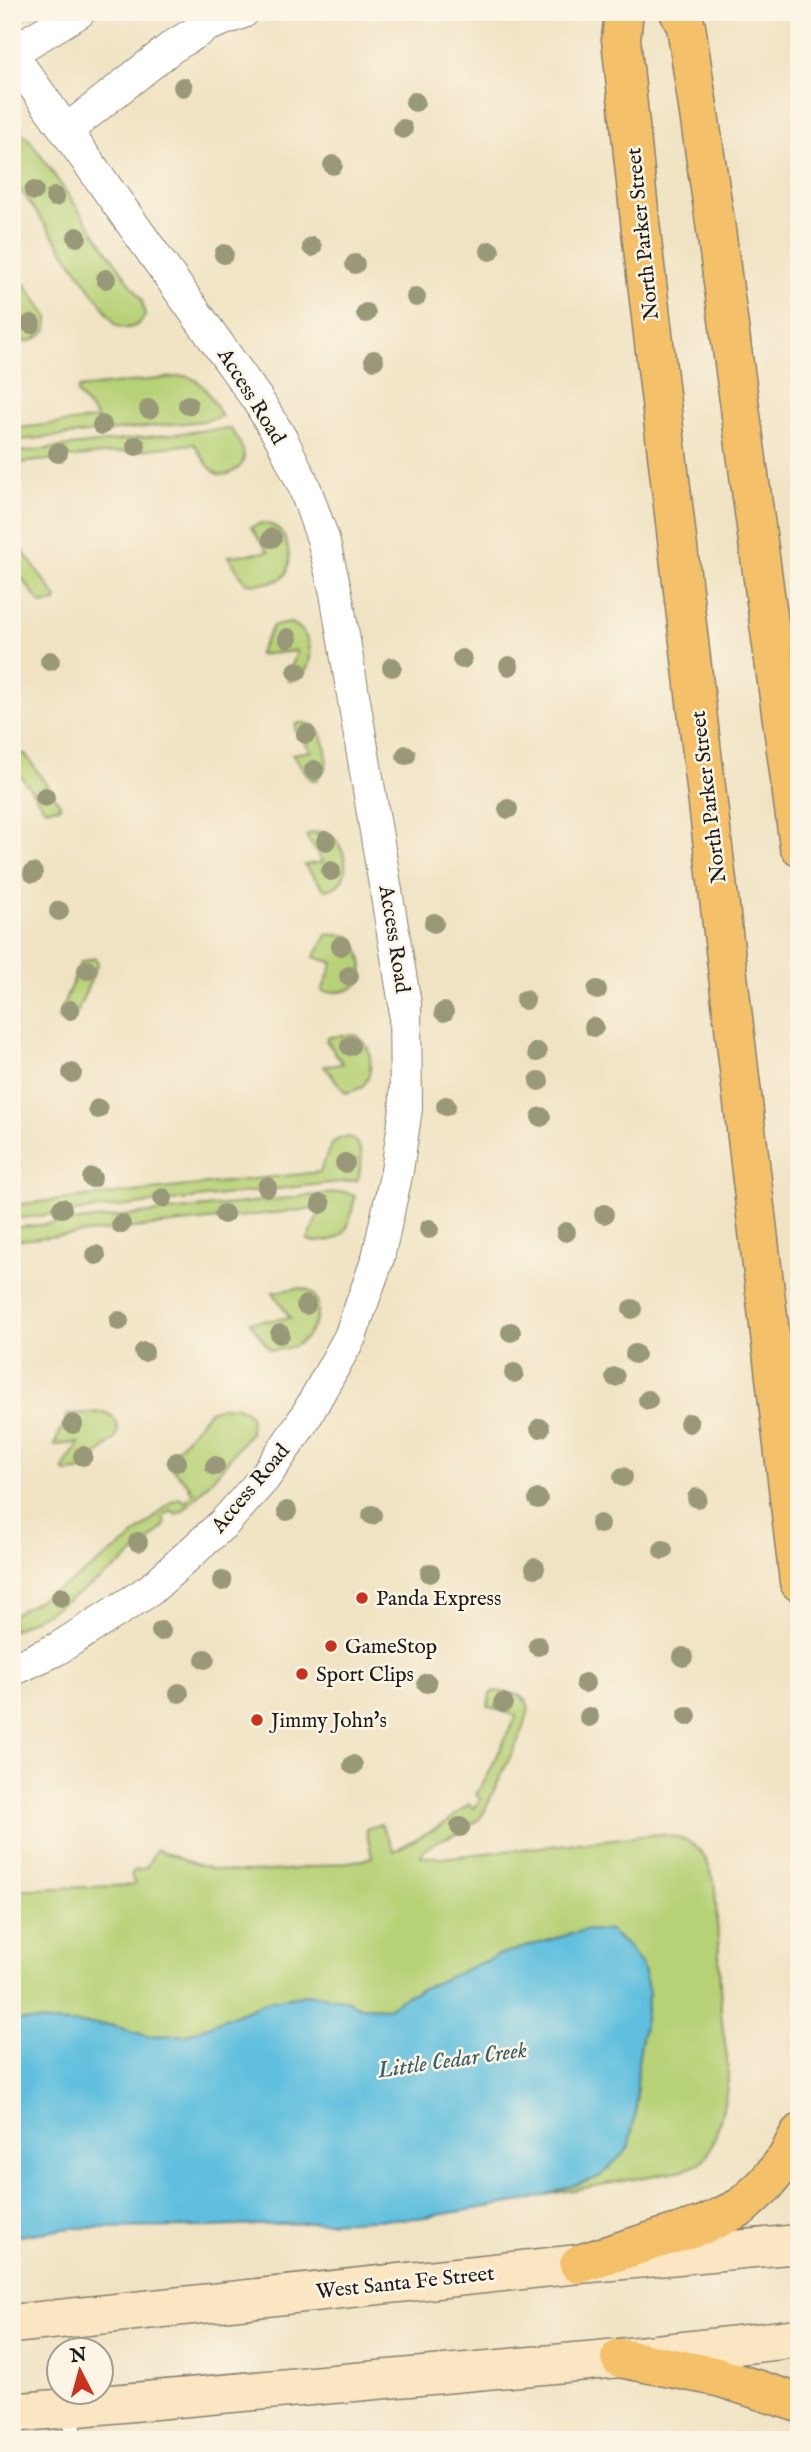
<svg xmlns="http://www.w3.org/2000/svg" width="811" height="2452" font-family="'IM FELL English',serif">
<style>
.green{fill:#b7d177;stroke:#6a764a;stroke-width:2}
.water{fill:#60bfde;stroke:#3e6e7d;stroke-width:2}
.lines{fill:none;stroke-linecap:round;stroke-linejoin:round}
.lane-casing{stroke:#868070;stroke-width:18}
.street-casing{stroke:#868070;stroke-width:34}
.secondary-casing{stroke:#868070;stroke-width:41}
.highway-casing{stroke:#868070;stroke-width:41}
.lane{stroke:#fff;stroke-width:16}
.street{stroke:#fff;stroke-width:32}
.secondary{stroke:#fbe6c3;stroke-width:38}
.highway{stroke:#f4c16a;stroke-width:38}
.tree{fill:#999879}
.poi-dot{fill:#c8321e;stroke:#fcf5e5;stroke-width:2.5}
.labels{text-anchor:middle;stroke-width:5;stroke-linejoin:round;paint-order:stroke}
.street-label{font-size:21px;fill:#1c1c1c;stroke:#fcf5e5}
.poi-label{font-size:21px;fill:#1c1c1c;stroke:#fcf5e5;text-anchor:start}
.water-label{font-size:23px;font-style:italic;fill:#375d6a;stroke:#fcf5e5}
</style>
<rect width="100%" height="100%" fill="#fcf5e5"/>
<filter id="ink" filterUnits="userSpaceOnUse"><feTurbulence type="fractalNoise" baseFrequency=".0143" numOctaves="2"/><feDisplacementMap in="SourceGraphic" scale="14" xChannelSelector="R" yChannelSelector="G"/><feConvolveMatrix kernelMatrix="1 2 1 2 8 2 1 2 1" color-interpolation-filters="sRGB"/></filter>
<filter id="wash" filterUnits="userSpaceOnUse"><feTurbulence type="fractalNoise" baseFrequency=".00686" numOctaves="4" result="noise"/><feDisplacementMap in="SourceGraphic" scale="28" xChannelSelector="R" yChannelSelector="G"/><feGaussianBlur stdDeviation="1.57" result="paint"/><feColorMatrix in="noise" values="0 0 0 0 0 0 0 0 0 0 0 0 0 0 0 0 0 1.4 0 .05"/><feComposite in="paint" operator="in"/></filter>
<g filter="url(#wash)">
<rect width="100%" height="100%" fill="#f0e3c3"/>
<!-- green -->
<path class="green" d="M 12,131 L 16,136 L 22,133 L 29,139 L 142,300 L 145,316 C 138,327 129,332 116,325 L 12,178 Z
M 12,284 L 25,284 L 48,317 L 47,330 C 39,339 24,346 12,339 L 12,313 L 16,312 L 12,308 Z
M 184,376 C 204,378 212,401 222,416 L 204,421 L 12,441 L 12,431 L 18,428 L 98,419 L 77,393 L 79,388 Z
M 231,429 C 239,442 254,460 234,471 C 230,474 223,476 218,474 C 209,471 200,452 194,444 L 21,463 L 13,461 L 12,453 L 207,430 Z
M 262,523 C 268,524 274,525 278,529 C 288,538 294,565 284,576 C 276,584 257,584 246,583 L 228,556 L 268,552 L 251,527 Z
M 18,548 L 22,550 L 57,598 L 56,602 L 41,604 L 12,565 L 12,549 Z
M 291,623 C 315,632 319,676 289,681 L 288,678 L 297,651 L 258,655 L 273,626 Z
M 303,723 C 324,725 328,749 326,767 L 316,780 L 311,779 L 292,754 L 311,751 L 295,729 L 296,724 Z
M 22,753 L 26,755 L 60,804 L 60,807 L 45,809 L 12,764 L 12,754 Z
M 322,832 C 349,839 356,887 325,890 L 304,865 L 323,862 L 306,836 L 311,833 Z
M 328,934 L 349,936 C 361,945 370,977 354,987 C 347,993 334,992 326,992 L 322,991 L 333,963 L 314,957 Z
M 95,958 L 98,963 L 75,1017 L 61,1022 L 58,1017 L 81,962 Z
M 354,1035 C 374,1044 375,1073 361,1088 L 346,1093 L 324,1066 L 343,1064 L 326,1040 L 329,1037 Z
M 349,1137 C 367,1147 361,1163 358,1180 L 12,1219 L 12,1205 L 320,1172 C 328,1155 328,1137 349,1137 Z
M 344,1192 L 355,1196 C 350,1217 351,1240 324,1241 C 317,1242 313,1243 308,1240 L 321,1208 L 12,1241 L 12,1228 Z
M 299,1288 C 331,1291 317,1333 298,1344 C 290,1349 279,1350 270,1350 L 250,1322 L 290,1318 L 273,1292 Z
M 235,1406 L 245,1410 L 251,1417 L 250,1433 L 217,1474 L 183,1511 L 176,1514 L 171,1510 L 162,1518 L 166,1523 C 159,1534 149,1541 139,1550 C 101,1582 57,1608 12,1631 L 12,1615 L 76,1579 L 128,1541 L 172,1501 L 180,1498 L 185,1502 L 193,1492 L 188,1488 L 190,1486 L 166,1462 L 209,1411 L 221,1407 Z
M 104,1412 C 117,1416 121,1427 115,1439 L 80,1471 L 65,1472 L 63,1468 L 79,1443 L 54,1445 L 68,1414 Z
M 495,1691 L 519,1695 L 526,1701 L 529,1709 L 524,1728 L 482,1816 L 465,1831 L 440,1840 L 424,1850 L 421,1857 L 450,1857 L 659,1834 C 696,1838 708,1852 715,1888 C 718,1929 720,1970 721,2011 C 722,2032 728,2053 728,2074 C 728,2092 715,2149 703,2161 C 698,2166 689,2168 683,2170 L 546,2195 L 599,2177 L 628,2149 L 636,2111 L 638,2062 L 649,1992 L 585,1930 L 501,1954 L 408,1995 L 387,2008 L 360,2007 L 344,1999 L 186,2035 L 147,2036 L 110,2025 L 12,2020 L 12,1890 L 135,1885 L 131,1875 L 134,1871 L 146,1868 L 156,1849 C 179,1858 203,1869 228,1871 C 272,1875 319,1865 363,1860 L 372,1857 L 366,1829 L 381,1824 L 394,1851 L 447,1822 L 469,1804 L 473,1808 L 481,1799 L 476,1795 L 488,1775 L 516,1716 L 488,1706 L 490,1694 Z"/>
<!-- water -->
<path class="water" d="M 585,1930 L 610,1931 L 626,1945 L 642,1965 L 649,1992 L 638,2062 L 636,2111 L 628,2149 L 599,2177 L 530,2200 L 419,2218 L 212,2227 L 71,2228 L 12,2237 L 12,2020 L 110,2025 L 147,2036 L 186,2035 L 268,2001 L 306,1994 L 344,1999 L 360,2007 L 387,2008 L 408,1995 L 501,1954 Z"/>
</g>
<g filter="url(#ink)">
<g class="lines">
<!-- lane casing -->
<g class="lane-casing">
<path id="lane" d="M 70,2409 L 73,2440"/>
</g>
<!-- street casing -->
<g class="street-casing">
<path id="street" d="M 12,52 L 79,12
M 12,55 L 257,399 L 282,440 L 304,486 L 323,539 L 336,593 L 405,1004 L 406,1108 L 397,1171 L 378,1258 L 350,1337 L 305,1418 L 265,1477 L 225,1522 L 150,1590 L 57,1649 L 12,1670
M 67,130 L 172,47 L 208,25 L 243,12"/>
</g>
<!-- secondary casing -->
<g class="secondary-casing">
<path id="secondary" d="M 12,2324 L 579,2264 L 799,2244
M 12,2413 L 620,2358 L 799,2338"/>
</g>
<!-- highway casing -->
<g class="highway-casing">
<path id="highway" d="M 624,12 L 621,39 L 642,240 L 799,1582
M 679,12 L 686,26 L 714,215 L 799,846
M 579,2264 L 706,2224 L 741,2207 L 766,2184 L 787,2158 L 799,2134
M 620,2358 L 718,2377 L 799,2403"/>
</g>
<!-- lane -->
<use href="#lane" class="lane"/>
<!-- street -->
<use href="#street" class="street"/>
<!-- secondary -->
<use href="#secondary" class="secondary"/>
<!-- highway -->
<use href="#highway" class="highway"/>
</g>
<!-- trees -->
<g class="tree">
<circle cx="183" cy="87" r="10"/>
<circle cx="415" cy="102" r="10"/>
<circle cx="403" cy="129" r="10"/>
<circle cx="333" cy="165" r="10"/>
<circle cx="34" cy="191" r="10"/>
<circle cx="55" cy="197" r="10"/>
<circle cx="77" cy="237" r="10"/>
<circle cx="312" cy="247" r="10"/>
<circle cx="490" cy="251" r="10"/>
<circle cx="224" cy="254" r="10"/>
<circle cx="355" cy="264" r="10"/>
<circle cx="106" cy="279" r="10"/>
<circle cx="416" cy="297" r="10"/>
<circle cx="366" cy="313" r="10"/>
<circle cx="31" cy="324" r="10"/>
<circle cx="374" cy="360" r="10"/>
<circle cx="188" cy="405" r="10"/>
<circle cx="149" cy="409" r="10"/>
<circle cx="102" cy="425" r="10"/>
<circle cx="136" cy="446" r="10"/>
<circle cx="58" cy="453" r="10"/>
<circle cx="272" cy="538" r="10"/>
<circle cx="288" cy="638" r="10"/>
<circle cx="462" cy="659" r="10"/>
<circle cx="50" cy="661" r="10"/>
<circle cx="509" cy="666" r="10"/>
<circle cx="392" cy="667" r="10"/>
<circle cx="297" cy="671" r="10"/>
<circle cx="306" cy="734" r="10"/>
<circle cx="406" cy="755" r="10"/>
<circle cx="314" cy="770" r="10"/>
<circle cx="45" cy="797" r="10"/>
<circle cx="508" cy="809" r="10"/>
<circle cx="326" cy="841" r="10"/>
<circle cx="331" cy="871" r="10"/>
<circle cx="33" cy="873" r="10"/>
<circle cx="59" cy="911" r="10"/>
<circle cx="434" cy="923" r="10"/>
<circle cx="341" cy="946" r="10"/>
<circle cx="87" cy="970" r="10"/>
<circle cx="349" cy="976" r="10"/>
<circle cx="597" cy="990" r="10"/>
<circle cx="525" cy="1000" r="10"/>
<circle cx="70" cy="1010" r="10"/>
<circle cx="444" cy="1012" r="10"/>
<circle cx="594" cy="1027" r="10"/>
<circle cx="350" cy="1046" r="10"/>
<circle cx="537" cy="1052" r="10"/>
<circle cx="72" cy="1073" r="10"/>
<circle cx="539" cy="1081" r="10"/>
<circle cx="446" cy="1106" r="10"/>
<circle cx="98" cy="1109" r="10"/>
<circle cx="541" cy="1117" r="10"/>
<circle cx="345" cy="1163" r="10"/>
<circle cx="92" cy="1178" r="10"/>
<circle cx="267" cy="1187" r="10"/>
<circle cx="163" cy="1198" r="10"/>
<circle cx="321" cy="1204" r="10"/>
<circle cx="62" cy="1208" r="10"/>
<circle cx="224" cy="1214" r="10"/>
<circle cx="604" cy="1214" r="10"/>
<circle cx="121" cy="1224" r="10"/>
<circle cx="429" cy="1229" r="10"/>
<circle cx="566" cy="1232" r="10"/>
<circle cx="96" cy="1255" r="10"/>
<circle cx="306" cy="1305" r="10"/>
<circle cx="632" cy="1309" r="10"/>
<circle cx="119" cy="1321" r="10"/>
<circle cx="511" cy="1332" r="10"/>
<circle cx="280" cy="1334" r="10"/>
<circle cx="144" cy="1352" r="10"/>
<circle cx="635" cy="1354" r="10"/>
<circle cx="514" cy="1373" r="10"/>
<circle cx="615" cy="1377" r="10"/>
<circle cx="648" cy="1400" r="10"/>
<circle cx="689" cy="1423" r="10"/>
<circle cx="73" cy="1424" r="10"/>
<circle cx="540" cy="1428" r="10"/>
<circle cx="83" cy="1456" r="10"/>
<circle cx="177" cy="1462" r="10"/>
<circle cx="215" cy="1466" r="10"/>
<circle cx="623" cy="1477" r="10"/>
<circle cx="697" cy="1498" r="10"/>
<circle cx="538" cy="1499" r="10"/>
<circle cx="287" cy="1511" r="10"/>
<circle cx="372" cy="1515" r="10"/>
<circle cx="600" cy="1524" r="10"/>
<circle cx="138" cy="1542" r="10"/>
<circle cx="663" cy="1550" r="10"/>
<circle cx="535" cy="1568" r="10"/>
<circle cx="430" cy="1573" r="10"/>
<circle cx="222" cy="1581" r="10"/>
<circle cx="61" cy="1597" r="10"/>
<circle cx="161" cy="1631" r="10"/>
<circle cx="538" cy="1646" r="10"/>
<circle cx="683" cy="1657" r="10"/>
<circle cx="205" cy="1659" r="10"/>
<circle cx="427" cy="1683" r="10"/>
<circle cx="585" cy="1683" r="10"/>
<circle cx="179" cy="1693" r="10"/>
<circle cx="503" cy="1703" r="10"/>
<circle cx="687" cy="1716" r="10"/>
<circle cx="589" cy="1717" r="10"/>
<circle cx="353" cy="1765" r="10"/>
<circle cx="460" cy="1827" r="10"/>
</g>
</g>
<!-- markers -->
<g class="poi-dot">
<circle cx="362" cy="1598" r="7"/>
<circle cx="331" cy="1646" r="7"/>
<circle cx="302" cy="1674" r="7"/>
<circle cx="257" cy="1720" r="7"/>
</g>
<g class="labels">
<!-- street labels -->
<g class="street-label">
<text transform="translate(642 234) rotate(-96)" y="7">North Parker Street</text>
<text transform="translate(252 396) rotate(58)" y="7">Access Road</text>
<text transform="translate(708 797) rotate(-97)" y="7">North Parker Street</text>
<text transform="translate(395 939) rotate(81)" y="7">Access Road</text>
<text transform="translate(250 1488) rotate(-50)" y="7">Access Road</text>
<text transform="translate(405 2282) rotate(-6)" y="7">West Santa Fe Street</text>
</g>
<!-- poi labels -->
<g class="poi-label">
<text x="376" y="1605">Panda Express</text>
<text x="345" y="1653">GameStop</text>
<text x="316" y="1681">Sport Clips</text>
<text x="271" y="1727">Jimmy John's</text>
</g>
<!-- water labels -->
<g class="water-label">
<text transform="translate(452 2059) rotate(-8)" y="8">Little Cedar Creek</text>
</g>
</g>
<!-- margin -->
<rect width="811" height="2452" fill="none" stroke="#fcf5e5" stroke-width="42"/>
<!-- north arrow -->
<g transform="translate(80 2371) rotate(354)"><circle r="33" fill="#fcf5e5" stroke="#a29e95" stroke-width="2"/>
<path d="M0-5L12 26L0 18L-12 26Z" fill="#c8321e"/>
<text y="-10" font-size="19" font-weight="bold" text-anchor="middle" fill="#1c1c1c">N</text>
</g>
</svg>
